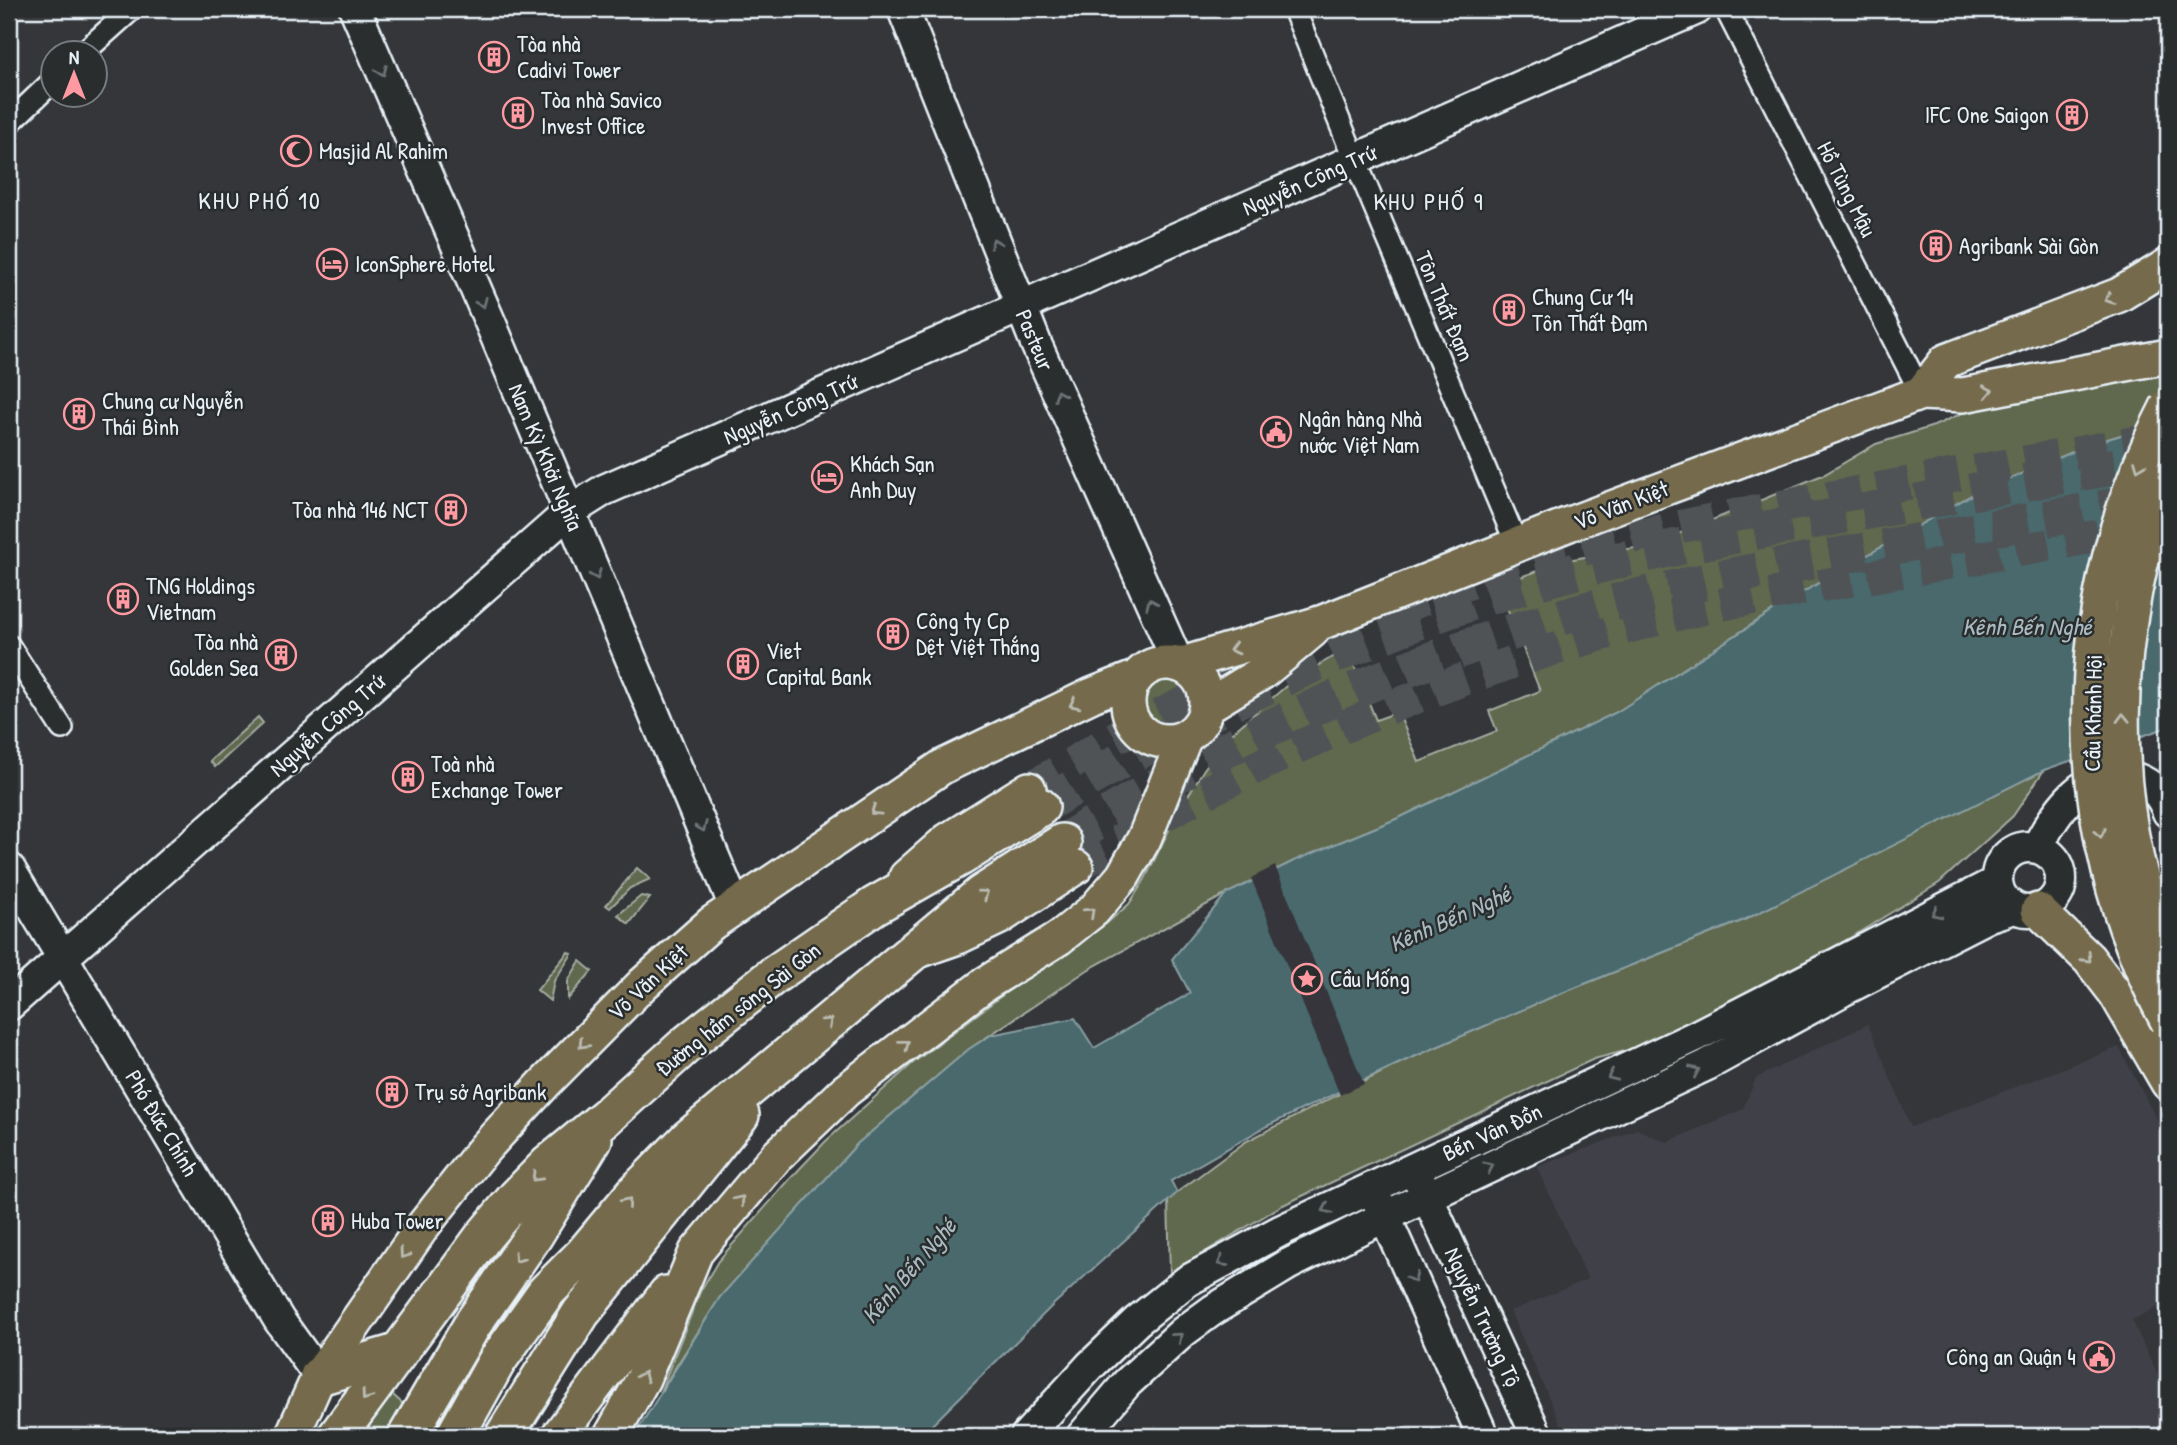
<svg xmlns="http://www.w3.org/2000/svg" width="2177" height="1445" font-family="'Patrick Hand',sans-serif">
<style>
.built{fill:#404048}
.green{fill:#60674d;stroke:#a4aca2;stroke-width:2}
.water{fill:#4a696c;stroke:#899fa4;stroke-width:2}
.pier{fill:#34363a}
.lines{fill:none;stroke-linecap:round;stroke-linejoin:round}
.primary-tunnel{stroke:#4f5256;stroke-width:33;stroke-dasharray:33 17;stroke-linecap:butt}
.highway-tunnel{stroke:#4f5256;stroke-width:37;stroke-dasharray:37 18;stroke-linecap:butt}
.street-casing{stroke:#e8f1f8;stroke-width:26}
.secondary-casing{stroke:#e8f1f8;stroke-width:35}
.primary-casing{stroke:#e8f1f8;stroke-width:38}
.highway-casing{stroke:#e8f1f8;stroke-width:42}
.street{stroke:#2a2d2e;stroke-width:21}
.secondary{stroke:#2a2d2e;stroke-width:30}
.primary{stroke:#756b4b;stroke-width:33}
.highway{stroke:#756b4b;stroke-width:37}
.primary-bridge-casing{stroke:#e8f1f8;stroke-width:38;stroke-linecap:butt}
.primary-bridge{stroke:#756b4b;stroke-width:33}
.oneway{stroke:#6c7275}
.oneway2{stroke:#babbb3}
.labels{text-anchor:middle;stroke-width:5;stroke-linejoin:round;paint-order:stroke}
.poi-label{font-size:23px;fill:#e8f1f8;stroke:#2a2d2e;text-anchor:start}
.street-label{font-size:23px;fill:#e8f1f8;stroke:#2a2d2e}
.neighbourhood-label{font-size:24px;letter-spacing:2px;fill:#e8f1f8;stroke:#2a2d2e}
.water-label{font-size:24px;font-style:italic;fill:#a9bbc0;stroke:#2a2d2e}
</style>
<rect width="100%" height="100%" fill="#34363a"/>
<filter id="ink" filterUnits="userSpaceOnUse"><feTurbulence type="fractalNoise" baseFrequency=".0143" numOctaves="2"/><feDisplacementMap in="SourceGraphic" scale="14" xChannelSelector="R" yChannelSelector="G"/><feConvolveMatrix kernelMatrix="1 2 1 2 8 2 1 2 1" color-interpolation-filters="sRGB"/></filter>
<g filter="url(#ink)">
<!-- built -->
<path class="built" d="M 1868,1024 L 1911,1127 L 2119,1047 L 2168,1141 L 2168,1302 L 2132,1320 L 2168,1397 L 2168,1436 L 1904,1436 L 1899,1425 L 1873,1436 L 1566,1436 L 1510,1311 L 1588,1279 L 1537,1167 L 1637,1129 L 1667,1142 L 1743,1109 L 1756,1078 Z"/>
<!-- green -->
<path class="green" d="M 2168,369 L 2168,421 L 2091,444 L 1970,496 L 1793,598 L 1617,712 L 1401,817 L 1294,861 L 1226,894 L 1089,969 L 969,1049 L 857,1144 L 720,1297 L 660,1392 L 701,1290 L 718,1261 L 790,1179 L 826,1141 L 913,1063 L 1033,972 L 1105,925 L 1129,904 L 1145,879 L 1177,814 L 1204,769 L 1231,734 L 1293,680 L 1350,647 L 1353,663 L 1376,720 L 1398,712 L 1419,762 L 1497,731 L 1489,711 L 1540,691 L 1498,585 L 1568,560 L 1651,545 L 1825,474 L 1876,444 L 1934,426 L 1989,401 Z
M1145 702a22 22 0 1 1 44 0a22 22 0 1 1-44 0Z
M 258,717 L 263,723 L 215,767 L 210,761 Z
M 2044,770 L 2013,816 L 1939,883 L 1806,965 L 1644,1046 L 1594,1059 L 1281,1206 L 1170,1273 L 1168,1199 L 1245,1142 L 1402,1062 L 1547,999 L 1744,920 Z
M 637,868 L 650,879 L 630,888 L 610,908 L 606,905 Z
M 641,896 L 650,898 L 629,924 L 618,915 Z
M 568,952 L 572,954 L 554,981 L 550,1001 L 537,990 Z
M 580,961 L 592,971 L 568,999 L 568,981 Z
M 392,1394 L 403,1404 L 386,1436 L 361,1436 Z"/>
<!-- water -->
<path class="water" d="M 2168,421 L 2168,727 L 2044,770 L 1744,920 L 1547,999 L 1402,1062 L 1267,1126 L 1171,1181 L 1177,1193 L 1054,1304 L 930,1427 L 924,1436 L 634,1436 L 720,1297 L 857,1144 L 969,1049 L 991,1035 L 1075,1018 L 1094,1048 L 1190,993 L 1172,959 L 1226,894 L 1294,861 L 1401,817 L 1617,712 L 1793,598 L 1970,496 L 2091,444 Z"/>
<!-- pier -->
<path class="pier" d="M 1275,866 L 1364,1084 L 1340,1095 L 1251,878 Z"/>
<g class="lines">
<!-- primary-tunnel -->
<path class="primary-tunnel" d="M 1393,611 C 1542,551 1698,521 1855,493 C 1959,474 2064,455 2168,437
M 1029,789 L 1118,736 L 1231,680
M 1076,867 C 1107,849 1137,829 1169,812 C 1320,730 1480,666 1647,622 C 1718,603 1791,591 1863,578 C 1956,562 2049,545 2142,528"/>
<!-- highway-tunnel -->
<path class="highway-tunnel" d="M 1040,807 C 1194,716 1357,635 1529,584 C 1642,551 1758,530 1874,510 C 1972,492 2070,474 2168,457
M 1062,843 C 1092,825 1121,806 1152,789 C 1272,721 1409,663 1541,623 C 1650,590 1760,570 1871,550 C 1966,533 2061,516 2157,499"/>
<!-- street casing -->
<g class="street-casing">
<path id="street" d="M 1294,9 L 1355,160 L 1517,545
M 1726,9 L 1921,393
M 84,52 L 132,9
M 9,123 L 52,82
M 9,646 L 62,728"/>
</g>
<!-- secondary casing -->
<g class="secondary-casing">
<path id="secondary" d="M 355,9 L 490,322 L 735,907
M 903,9 L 1037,346 L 1179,665
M1997 879a32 32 0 1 1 64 0a32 32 0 1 1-64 0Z
M 2037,848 C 2055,812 2088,762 2135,778 C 2152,784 2162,795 2168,812
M 9,868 L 279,1320 L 319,1376
M 9,1005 L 569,512 L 604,490 L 1697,9
M 1420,1181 L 1537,1436
M 1377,1199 L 1483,1436
M 1026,1436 L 1090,1366 L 1137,1321 L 1187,1281 L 1282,1230 L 1696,1036 L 1996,882
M 1082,1436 L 1127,1383 L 1183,1332 L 1213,1310 L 1289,1264 L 1386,1216 L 1707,1065 L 1842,991 L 1989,916 L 2014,908"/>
</g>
<!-- primary casing -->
<g class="primary-casing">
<path id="primary" d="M 1921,393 L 1946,361 L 2119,295 L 2168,265
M1128 702a39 39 0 1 1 78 0a39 39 0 1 1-78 0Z
M 1179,665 L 1323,622 L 1569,524 L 1921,393 L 1963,395 L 2168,356
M 1206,707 L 1263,672 L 1312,631
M 906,877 L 948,840 L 1029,789
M 2038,910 L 2089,959 L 2116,994 L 2168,1083
M 918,951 L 958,937 L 1000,917 L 1076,867
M 292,1436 L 319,1376 L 423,1226 L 484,1149 L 544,1084 L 643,984 L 712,923 L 942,767 L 1092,695 L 1137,677
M 558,1436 L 666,1293
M 611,1436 L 643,1379 L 696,1252 L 776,1157 L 845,1091 L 985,984 L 1059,938 L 1094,910 L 1123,876 L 1144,839 L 1185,737"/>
</g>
<!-- highway casing -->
<g class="highway-casing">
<path id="highway" d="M 319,1376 L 397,1353
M 337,1436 L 484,1236 L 516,1198 L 549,1164 L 606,1117 L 688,1043 L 774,975 L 874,906 L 960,857 L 1040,807
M 407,1436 L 474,1322 L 534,1235 L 593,1139
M 455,1436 L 497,1361 L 546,1292 L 584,1254 L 634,1194 L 688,1139 L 982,894 L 1062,843
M 504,1436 L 581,1313 L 740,1115"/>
</g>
<!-- street -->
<use href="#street" class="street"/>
<!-- secondary -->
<use href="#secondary" class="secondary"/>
<!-- primary -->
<use href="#primary" class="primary"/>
<!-- highway -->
<use href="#highway" class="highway"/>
<!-- primary-bridge casing -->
<g class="primary-bridge-casing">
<path id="primary-bridge" d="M 2168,405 C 2065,600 2062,827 2168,1022
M 2168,478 C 2111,621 2103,810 2168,951"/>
</g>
<!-- primary-bridge -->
<use href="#primary-bridge" class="primary-bridge"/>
</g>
<!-- one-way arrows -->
<defs><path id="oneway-chevron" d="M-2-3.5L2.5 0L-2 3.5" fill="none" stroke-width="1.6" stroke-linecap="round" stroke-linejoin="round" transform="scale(1.75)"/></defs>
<g class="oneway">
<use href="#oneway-chevron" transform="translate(382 71) rotate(67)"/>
<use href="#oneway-chevron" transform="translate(995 243) rotate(-112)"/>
<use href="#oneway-chevron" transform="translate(482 303) rotate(67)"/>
<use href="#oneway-chevron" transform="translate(1059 395) rotate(-114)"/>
<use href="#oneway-chevron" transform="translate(596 575) rotate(67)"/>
<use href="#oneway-chevron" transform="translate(1151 603) rotate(-114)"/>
<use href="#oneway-chevron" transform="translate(702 827) rotate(68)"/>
<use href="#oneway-chevron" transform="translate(1936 913) rotate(153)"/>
<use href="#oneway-chevron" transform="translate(1695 1071) rotate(-25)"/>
<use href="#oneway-chevron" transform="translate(1612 1076) rotate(155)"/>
<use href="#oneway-chevron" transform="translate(1489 1167) rotate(-25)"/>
<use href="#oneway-chevron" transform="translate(1327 1209) rotate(156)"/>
<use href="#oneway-chevron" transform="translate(1222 1262) rotate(151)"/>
<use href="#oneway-chevron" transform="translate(1413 1278) rotate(66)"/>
<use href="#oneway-chevron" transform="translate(1178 1337) rotate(-41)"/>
</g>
<g class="oneway2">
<use href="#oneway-chevron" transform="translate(2109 299) rotate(158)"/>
<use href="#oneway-chevron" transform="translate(1988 391) rotate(-11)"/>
<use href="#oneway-chevron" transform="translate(2139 466) rotate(111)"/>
<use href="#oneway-chevron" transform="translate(1234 649) rotate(164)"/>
<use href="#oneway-chevron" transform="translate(1074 704) rotate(154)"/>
<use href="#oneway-chevron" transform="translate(2123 718) rotate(-91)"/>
<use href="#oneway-chevron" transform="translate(875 811) rotate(146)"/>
<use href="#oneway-chevron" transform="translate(2100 833) rotate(79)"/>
<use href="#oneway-chevron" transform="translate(984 894) rotate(-36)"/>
<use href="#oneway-chevron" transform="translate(1090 912) rotate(-43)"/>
<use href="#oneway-chevron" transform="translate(2087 958) rotate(47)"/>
<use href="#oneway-chevron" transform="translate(828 1022) rotate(-42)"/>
<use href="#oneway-chevron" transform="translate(583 1044) rotate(134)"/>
<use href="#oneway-chevron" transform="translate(905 1044) rotate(-38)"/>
<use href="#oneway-chevron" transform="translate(536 1177) rotate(135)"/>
<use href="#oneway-chevron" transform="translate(740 1200) rotate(-50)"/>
<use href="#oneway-chevron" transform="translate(627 1202) rotate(-50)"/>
<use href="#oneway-chevron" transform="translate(404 1254) rotate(125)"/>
<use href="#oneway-chevron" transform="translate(518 1258) rotate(125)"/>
<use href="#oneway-chevron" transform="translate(643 1376) rotate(-65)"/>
<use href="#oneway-chevron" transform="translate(366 1396) rotate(126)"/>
</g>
</g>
<!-- icons -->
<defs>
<g id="building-ring" transform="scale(1.575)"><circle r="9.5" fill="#2a2d2e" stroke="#ff9aa2" stroke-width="1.5"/><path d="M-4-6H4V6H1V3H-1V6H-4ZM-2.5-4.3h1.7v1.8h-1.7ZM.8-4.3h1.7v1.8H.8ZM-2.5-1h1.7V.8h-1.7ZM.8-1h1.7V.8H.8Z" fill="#ff9aa2"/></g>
<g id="mosque-ring" transform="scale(1.575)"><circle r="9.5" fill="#2a2d2e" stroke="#ff9aa2" stroke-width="1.5"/><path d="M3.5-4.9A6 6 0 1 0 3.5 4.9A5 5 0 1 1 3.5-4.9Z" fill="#ff9aa2"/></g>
<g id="hotel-ring" transform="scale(1.575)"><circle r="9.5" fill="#2a2d2e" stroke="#ff9aa2" stroke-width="1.5"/><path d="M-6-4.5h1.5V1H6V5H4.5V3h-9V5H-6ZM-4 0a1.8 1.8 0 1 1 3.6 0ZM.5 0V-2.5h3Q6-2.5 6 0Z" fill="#ff9aa2"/></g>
<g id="civic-ring" transform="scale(1.575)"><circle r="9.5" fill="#2a2d2e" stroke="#ff9aa2" stroke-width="1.5"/><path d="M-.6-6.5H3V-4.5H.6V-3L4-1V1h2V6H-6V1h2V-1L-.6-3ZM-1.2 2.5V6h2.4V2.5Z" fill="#ff9aa2"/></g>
<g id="sight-ring" transform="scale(1.575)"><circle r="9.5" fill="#2a2d2e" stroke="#ff9aa2" stroke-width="1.5"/><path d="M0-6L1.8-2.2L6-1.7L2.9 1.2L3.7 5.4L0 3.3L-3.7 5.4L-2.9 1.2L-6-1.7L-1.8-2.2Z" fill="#ff9aa2"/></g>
</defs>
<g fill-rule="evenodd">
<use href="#building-ring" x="494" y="57"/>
<use href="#building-ring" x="518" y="113"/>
<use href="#building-ring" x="2072" y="115"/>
<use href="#mosque-ring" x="296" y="151"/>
<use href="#building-ring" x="1936" y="246"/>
<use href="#hotel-ring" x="332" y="264"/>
<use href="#building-ring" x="1509" y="310"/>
<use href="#building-ring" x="79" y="414"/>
<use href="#civic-ring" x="1276" y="432"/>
<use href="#hotel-ring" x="827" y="477"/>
<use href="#building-ring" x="451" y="510"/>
<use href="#building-ring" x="123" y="599"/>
<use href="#building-ring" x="893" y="634"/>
<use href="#building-ring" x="281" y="655"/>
<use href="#building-ring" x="743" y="664"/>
<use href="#building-ring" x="408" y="777"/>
<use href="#sight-ring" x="1307" y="979"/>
<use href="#building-ring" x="392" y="1092"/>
<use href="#building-ring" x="328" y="1221"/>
<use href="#civic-ring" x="2099" y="1357"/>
</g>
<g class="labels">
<!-- poi labels -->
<g class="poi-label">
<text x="517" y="52">Tòa nhà<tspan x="517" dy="26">Cadivi Tower</tspan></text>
<text x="541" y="108">Tòa nhà Savico<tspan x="541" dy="26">Invest Office</tspan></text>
<text x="2049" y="123" text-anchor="end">IFC One Saigon</text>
<text x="319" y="159">Masjid Al Rahim</text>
<text x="1959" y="254">Agribank Sài Gòn</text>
<text x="355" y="272">IconSphere Hotel</text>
<text x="1532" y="305">Chung Cư 14<tspan x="1532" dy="26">Tôn Thất Đạm</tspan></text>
<text x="102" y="409">Chung cư Nguyễn<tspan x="102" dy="26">Thái Bình</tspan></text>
<text x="1299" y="427">Ngân hàng Nhà<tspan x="1299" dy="26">nước Việt Nam</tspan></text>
<text x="850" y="472">Khách Sạn<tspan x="850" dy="26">Anh Duy</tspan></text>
<text x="428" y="518" text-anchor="end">Tòa nhà 146 NCT</text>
<text x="146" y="594">TNG Holdings<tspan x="146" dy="26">Vietnam</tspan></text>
<text x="916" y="629">Công ty Cp<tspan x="916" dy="26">Dệt Việt Thắng</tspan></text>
<text x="258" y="650" text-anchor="end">Tòa nhà<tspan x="258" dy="26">Golden Sea</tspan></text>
<text x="766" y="659">Viet<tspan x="766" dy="26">Capital Bank</tspan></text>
<text x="431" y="772">Toà nhà<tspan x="431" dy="26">Exchange Tower</tspan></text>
<text x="1330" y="987">Cầu Mống</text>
<text x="415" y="1100">Trụ sở Agribank</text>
<text x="351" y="1229">Huba Tower</text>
<text x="2076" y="1365" text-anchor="end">Công an Quận 4</text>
</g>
<!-- street labels -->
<g class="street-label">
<text transform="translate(1309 180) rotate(-24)" y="8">Nguyễn Công Trứ</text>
<text transform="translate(1847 189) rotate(63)" y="8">Hồ Tùng Mậu</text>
<text transform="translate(1445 306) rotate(67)" y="8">Tôn Thất Ðạm</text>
<text transform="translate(1035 340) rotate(67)" y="8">Pasteur</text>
<text transform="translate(790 409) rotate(-24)" y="8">Nguyễn Công Trứ</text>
<text transform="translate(546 457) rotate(67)" y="8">Nam Kỳ Khởi Nghĩa</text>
<text transform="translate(1621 505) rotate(-21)" y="8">Võ Văn Kiệt</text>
<text transform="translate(2093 713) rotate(-89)" y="8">Cầu Khánh Hội</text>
<text transform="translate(327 725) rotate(-41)" y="8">Nguyễn Công Trứ</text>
<text transform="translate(648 982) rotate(-43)" y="8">Võ Văn Kiệt</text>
<text transform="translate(738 1009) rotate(-38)" y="8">Đường hầm sông Sài Gòn</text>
<text transform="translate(162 1123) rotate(59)" y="8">Phó Đức Chính</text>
<text transform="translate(1492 1132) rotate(-25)" y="8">Bến Vân Đồn</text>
<text transform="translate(1483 1317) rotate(65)" y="8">Nguyễn Trường Tộ</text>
</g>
<!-- neighbourhood labels -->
<g class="neighbourhood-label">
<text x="260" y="209">KHU PHỐ 10</text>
<text x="1429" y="210">KHU PHỐ 9</text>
</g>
<!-- water labels -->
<g class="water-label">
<text x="2027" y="635">Kênh Bến Nghé</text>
<text transform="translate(1450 919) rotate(-24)" y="8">Kênh Bến Nghé</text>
<text transform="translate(909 1271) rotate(-49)" y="8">Kênh Bến Nghé</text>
</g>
</g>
<!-- margin -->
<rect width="2177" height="1445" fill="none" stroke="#2a2d2e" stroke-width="35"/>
<rect x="18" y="18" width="2142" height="1410" fill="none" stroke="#e8f1f8" stroke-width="2.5" filter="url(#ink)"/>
<!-- north arrow -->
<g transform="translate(74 74)"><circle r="33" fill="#2a2d2e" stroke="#767b7f" stroke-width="2"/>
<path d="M0-5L12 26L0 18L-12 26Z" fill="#ff9aa2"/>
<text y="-10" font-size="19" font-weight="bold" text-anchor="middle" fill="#e8f1f8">N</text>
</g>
</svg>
